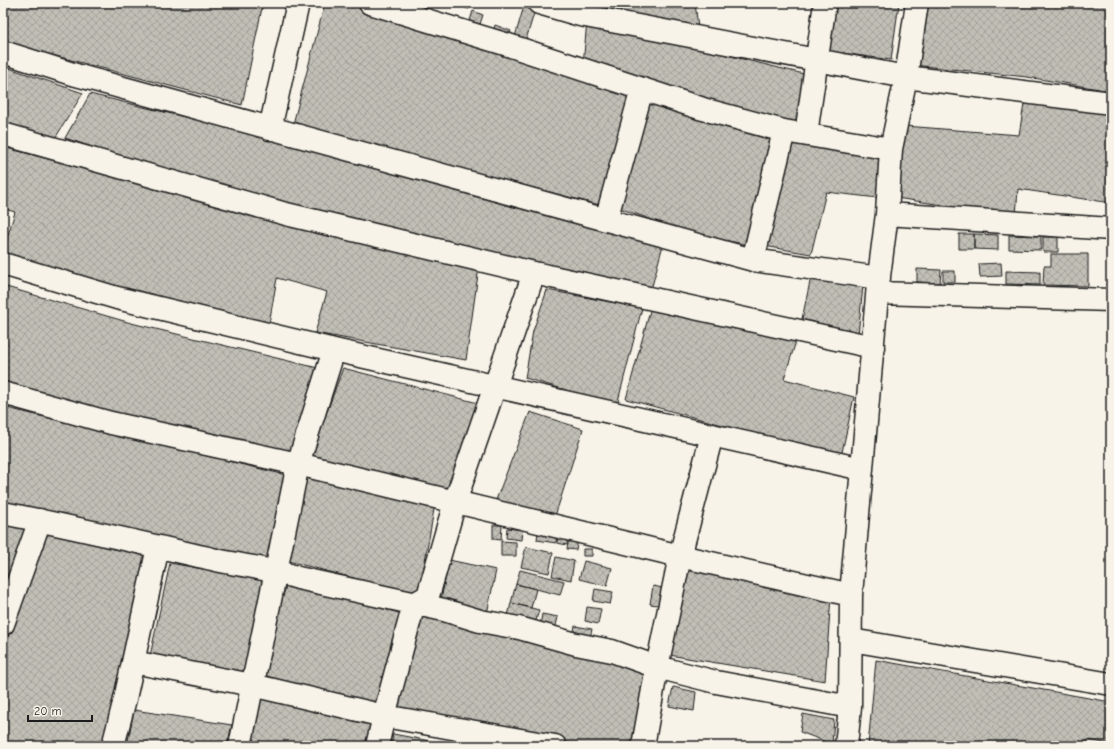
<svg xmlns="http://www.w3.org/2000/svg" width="1114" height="749" font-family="'Comic Neue',sans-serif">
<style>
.building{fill:url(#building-cross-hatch);stroke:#1c1c1c}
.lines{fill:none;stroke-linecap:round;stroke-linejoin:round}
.minor-casing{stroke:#1c1c1c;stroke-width:25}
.minor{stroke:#f7f3e8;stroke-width:22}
</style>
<defs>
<pattern id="building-cross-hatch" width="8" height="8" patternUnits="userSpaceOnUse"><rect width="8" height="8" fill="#c0beb5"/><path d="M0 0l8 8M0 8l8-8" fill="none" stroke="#a4a39b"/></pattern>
</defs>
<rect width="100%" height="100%" fill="#f7f3e8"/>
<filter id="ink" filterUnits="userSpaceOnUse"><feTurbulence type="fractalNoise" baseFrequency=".025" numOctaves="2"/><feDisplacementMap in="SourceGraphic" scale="8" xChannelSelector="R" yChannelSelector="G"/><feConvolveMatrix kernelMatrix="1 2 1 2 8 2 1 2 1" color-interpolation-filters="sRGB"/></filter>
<g filter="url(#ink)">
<!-- building -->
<path class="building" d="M 3,3 L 263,3 L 242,105 L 3,42 Z
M 325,3 L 354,3 L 510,49 L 633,95 L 599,205 L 293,124 Z
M 411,3 L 429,5 L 425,15 L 409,10 Z
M 448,3 L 470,3 L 469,9 Z
M 564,3 L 695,3 L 698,27 Z
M 829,3 L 899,3 L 891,60 L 821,50 Z
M 921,3 L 1111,3 L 1111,91 L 1027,77 L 913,65 Z
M 524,6 L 535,10 L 525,43 L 514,40 Z
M 473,11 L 483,15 L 478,30 L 468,27 Z
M 587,21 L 808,75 L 802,128 L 583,65 Z
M 495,25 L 511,31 L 508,41 L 492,36 Z
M 3,66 L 83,93 L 54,140 L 3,124 Z
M 90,94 L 283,141 L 664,241 L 651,290 L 337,214 L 314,212 L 153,167 L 65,138 Z
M 644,98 L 774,137 L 754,246 L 693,234 L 616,207 Z
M 1025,98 L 1111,108 L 1111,203 L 1018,189 L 1016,216 L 896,198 L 905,126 L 1019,135 Z
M 789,135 L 886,153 L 878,198 L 826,192 L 811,254 L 764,246 Z
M 3,147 L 196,198 L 479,267 L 466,360 L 315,333 L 327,292 L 277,278 L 269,324 L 3,259 L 3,251 L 15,212 L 5,209 L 8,198 L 3,197 Z
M 959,234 L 974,234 L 974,249 L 959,249 Z
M 974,234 L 998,235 L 998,250 L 974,249 Z
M 1009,235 L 1041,236 L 1041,250 L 1009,249 Z
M 1043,237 L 1058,237 L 1058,252 L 1043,252 Z
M 1051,254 L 1088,254 L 1088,286 L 1043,285 L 1044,266 L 1051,266 Z
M 1001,263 L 1002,276 L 980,277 L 979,264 Z
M 917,269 L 941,270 L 940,283 L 917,282 Z
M 943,271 L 955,271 L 955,282 L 943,282 Z
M 1006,271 L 1040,272 L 1040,285 L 1006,284 Z
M 811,277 L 863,286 L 858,335 L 802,319 Z
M 3,286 L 131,323 L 322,369 L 295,454 L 109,412 L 3,384 Z
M 547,290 L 642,308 L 617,405 L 525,378 L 533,331 Z
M 651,307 L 797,338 L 784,379 L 854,397 L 841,457 L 626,399 Z
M 343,368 L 478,403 L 448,489 L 310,458 Z
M 3,407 L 286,475 L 269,560 L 3,503 Z
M 530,412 L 583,429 L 555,516 L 496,500 Z
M 302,470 L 435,504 L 419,595 L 284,560 Z
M 3,520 L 27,525 L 3,598 Z
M 493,525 L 502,525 L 501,540 L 493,539 Z
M 46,527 L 151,554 L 103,746 L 3,746 L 3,652 Z
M 507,528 L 522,530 L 521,540 L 506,538 Z
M 538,532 L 557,534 L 556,543 L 537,540 Z
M 559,535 L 568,536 L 567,545 L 557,543 Z
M 569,538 L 578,539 L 576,550 L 567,549 Z
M 501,541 L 516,542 L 516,556 L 501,556 Z
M 526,547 L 553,553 L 549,573 L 521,567 Z
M 583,549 L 592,549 L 592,556 L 583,556 Z
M 556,557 L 574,561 L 571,580 L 552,576 Z
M 681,559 L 831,596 L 825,681 L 663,654 Z
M 449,560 L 496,570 L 487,614 L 440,605 Z
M 584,561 L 612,568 L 607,586 L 579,579 Z
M 170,563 L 263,580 L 244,673 L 150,656 Z
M 520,570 L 564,581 L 560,595 L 516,584 Z
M 287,583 L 403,614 L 379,707 L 257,679 Z
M 516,584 L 536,589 L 531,608 L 511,603 Z
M 653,586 L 668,589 L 666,606 L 650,604 Z
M 595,589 L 613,592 L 610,604 L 593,601 Z
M 511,603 L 539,610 L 534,627 L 507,620 Z
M 587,607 L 601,609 L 598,624 L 585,621 Z
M 416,613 L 649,669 L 633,746 L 585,746 L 393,709 Z
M 542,614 L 558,617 L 555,630 L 540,626 Z
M 575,626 L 592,629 L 590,638 L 573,635 Z
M 876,660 L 1111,702 L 1111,744 L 1087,740 L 1086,746 L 868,746 Z
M 673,687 L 696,692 L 694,711 L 669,706 Z
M 260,691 L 375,721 L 368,746 L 248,746 Z
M 134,710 L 232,725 L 227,746 L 127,746 Z
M 803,714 L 834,720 L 832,744 L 800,732 Z
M 393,734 L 457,746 L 391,746 Z"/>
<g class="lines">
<!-- minor casing -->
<g class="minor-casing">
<path id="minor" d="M 370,3 L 505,44 L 703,109 L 784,131 L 891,149
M 539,3 L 580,15 L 906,77 L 1111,103
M 3,52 L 76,75 L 753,260 L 879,278
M 270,129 L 298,3
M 3,134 L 286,214 L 534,273 L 873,347
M 806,134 L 825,3
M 887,214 L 1111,229
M 606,220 L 642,89
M 753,260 L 784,131
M 3,264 L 117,298 L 334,350 L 862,469
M 878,293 L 1111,300
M 3,393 L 111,423 L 298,464 L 680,556 L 851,595
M 3,513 C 73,527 142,543 212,559 C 241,566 270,568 298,578 L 444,610 L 480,621 L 519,628 L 576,644 L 612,651 L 657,667 L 680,556 L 712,435
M 3,624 L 40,520
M 851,640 L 1111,684
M 133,662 L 252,685 L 384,716 L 414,604 L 428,596 L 455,502 L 534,273
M 113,746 L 125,699 L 158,547
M 240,746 L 298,464 L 334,350
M 377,746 L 384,716 L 555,746
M 643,746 L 657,667 L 716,682 L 850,707 L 851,595 L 878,284 L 887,214 L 891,149 L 906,77 L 917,3
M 846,746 L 850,707"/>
</g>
<!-- minor -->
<use href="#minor" class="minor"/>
</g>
</g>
<!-- margin -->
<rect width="1114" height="749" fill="none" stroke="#f7f3e8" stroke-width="16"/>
<rect x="8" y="8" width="1098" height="733" fill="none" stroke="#1c1c1c" stroke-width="1.5" filter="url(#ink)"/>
<!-- scale -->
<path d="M28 715v6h64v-6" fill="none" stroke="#1c1c1c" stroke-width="2"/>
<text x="34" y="715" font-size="12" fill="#1c1c1c" stroke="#f7f3e8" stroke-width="3" paint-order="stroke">20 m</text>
</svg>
